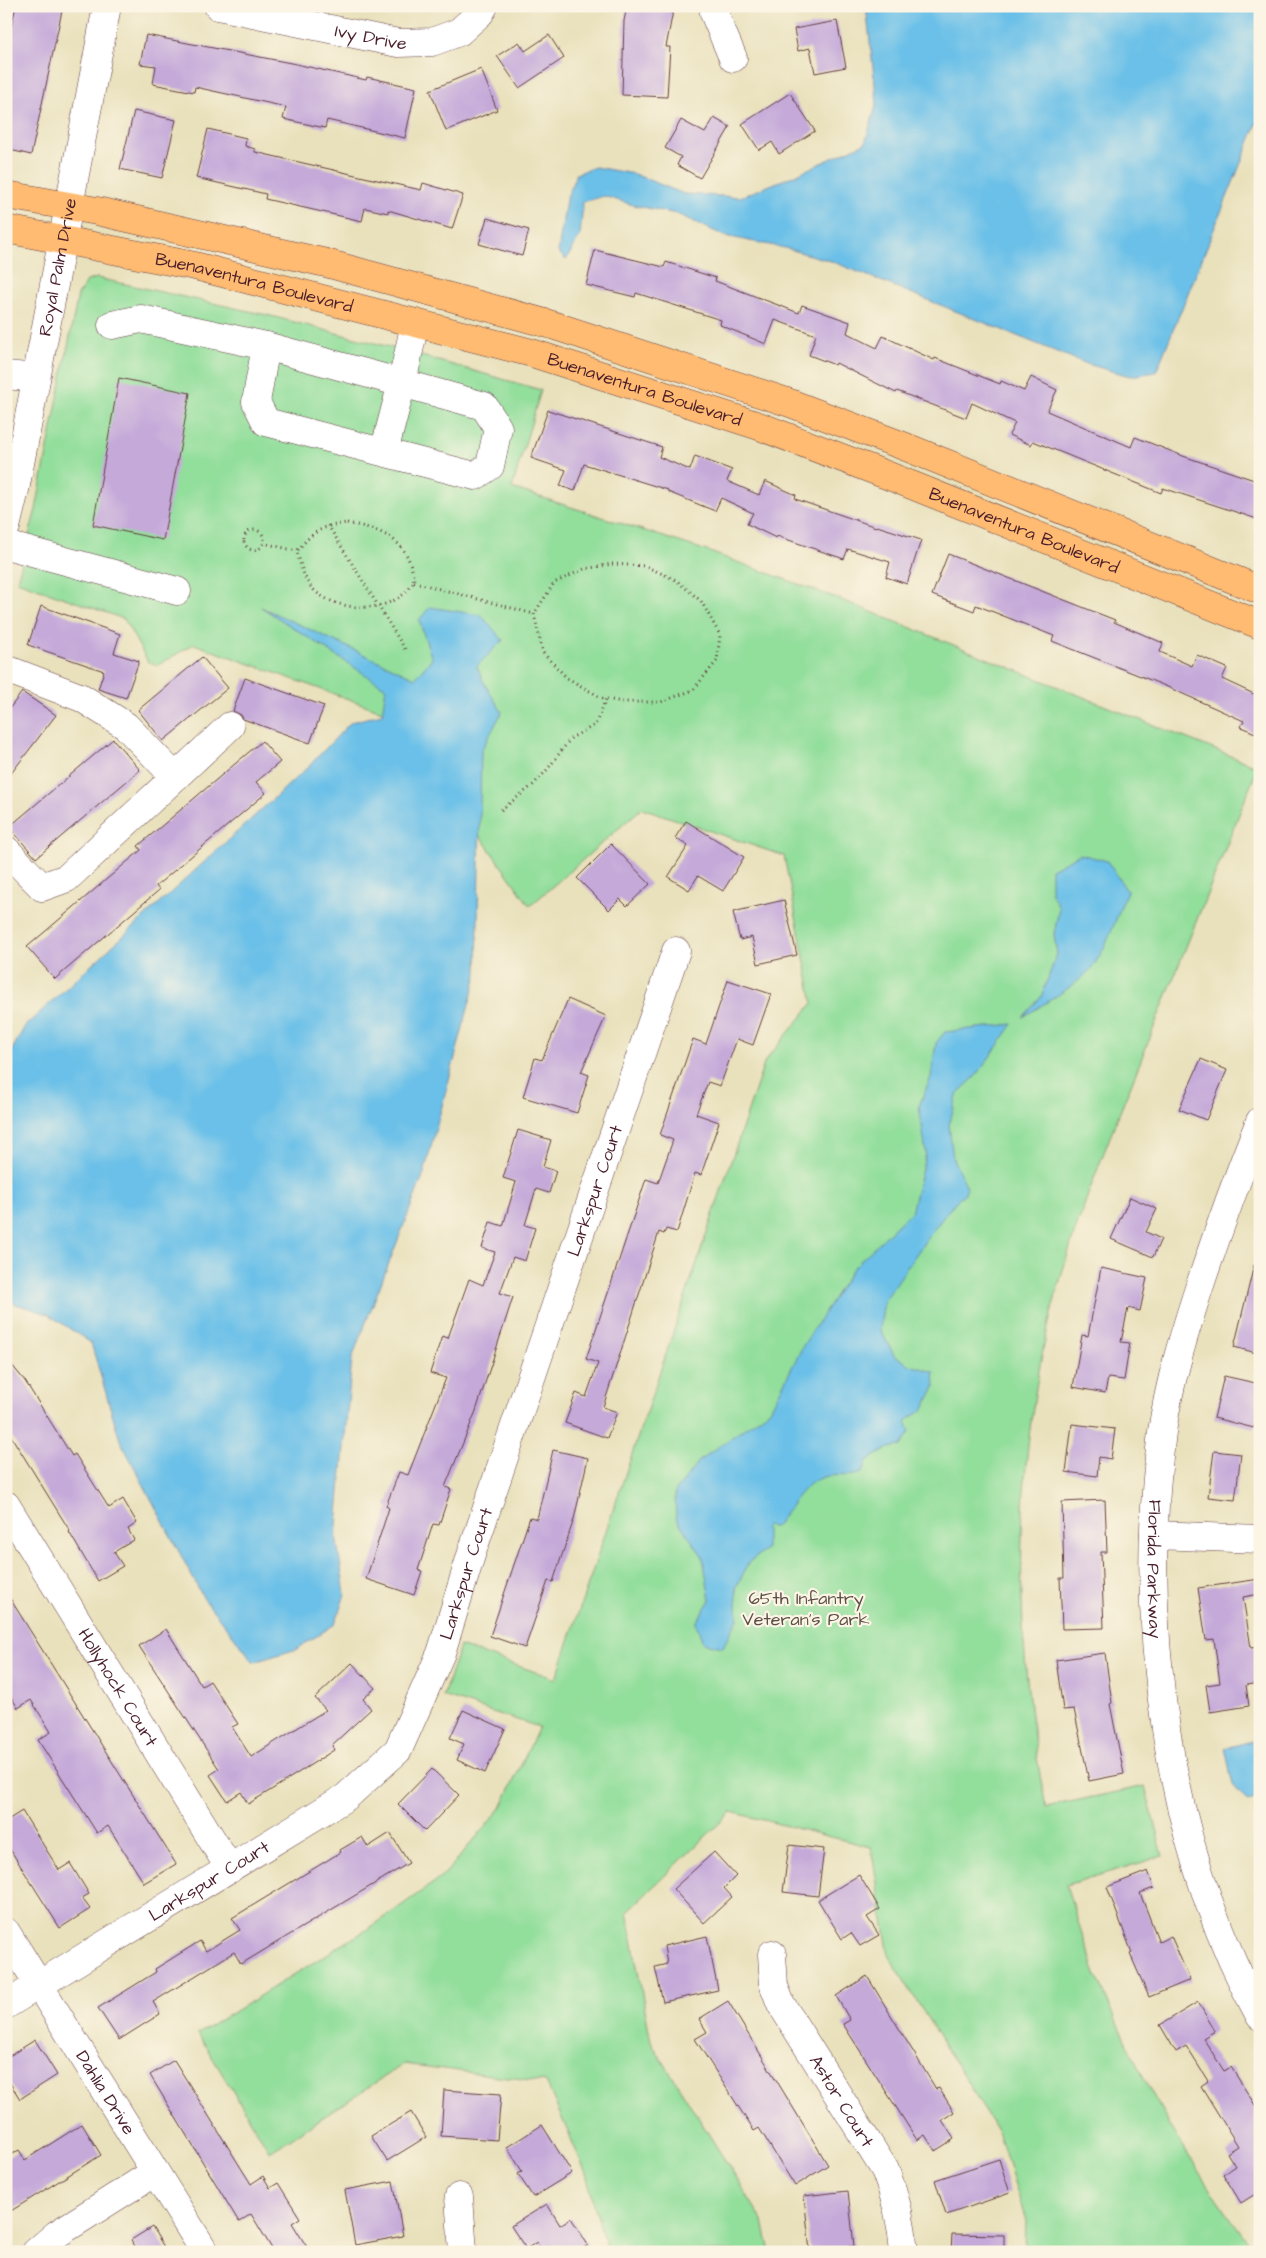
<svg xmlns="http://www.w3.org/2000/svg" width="1266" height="2258" font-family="'Architects Daughter',sans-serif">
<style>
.green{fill:#92de9b;stroke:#6e7e63}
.water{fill:#6bc0e8;stroke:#5a708a}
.building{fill:#c4a9d9}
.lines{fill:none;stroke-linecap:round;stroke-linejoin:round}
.minor-casing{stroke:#623c41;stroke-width:29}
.major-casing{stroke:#623c41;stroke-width:29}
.path{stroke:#623c41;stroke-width:3;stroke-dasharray:1 4;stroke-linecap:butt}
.minor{stroke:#fff;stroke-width:28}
.major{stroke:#ffbb71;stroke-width:28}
.labels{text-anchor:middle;stroke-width:4.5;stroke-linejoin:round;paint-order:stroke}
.street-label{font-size:18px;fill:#4a1f2b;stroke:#fcf5e5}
.park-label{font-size:18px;fill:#5c4f47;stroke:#fcf5e5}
</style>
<rect width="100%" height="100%" fill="#fcf5e5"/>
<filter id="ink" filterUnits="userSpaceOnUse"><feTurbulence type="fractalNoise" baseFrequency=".02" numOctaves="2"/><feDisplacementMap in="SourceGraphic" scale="10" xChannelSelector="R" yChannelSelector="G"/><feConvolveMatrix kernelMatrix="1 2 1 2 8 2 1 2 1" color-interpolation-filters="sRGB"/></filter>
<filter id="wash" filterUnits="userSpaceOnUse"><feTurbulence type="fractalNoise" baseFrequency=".0096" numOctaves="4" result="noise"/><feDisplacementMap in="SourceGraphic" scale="20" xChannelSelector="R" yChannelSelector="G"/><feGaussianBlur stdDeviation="1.12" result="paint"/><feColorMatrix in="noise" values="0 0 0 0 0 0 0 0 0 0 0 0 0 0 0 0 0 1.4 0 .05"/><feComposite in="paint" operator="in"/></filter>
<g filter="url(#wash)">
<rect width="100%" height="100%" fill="#e9e1bc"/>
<!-- green -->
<path class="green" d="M 97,278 L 267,315 L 386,346 L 541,390 L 512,488 L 704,550 L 834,597 L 1258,767 C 1219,864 1180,962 1141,1060 C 1106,1147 1069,1234 1048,1327 C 1012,1485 1014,1648 1046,1807 L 1145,1786 L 1163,1856 L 1066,1885 C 1078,1921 1089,1958 1104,1993 C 1143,2086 1194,2172 1256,2252 L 1025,2252 L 1026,2220 L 999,2134 L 889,1956 L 871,1847 L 731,1812 L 627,1912 L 651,2042 L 763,2221 L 770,2252 L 607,2252 L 586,2173 L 546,2082 L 404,2064 L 270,2152 L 198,2034 L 374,1925 L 443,1876 L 501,1808 L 539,1727 L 443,1696 L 460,1646 L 556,1679 L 765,1061 L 813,1003 L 784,856 L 642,808 L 530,906 L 393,715 L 194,644 L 158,665 L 148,662 L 124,619 L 17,581 L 36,509 L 78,295 L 87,281 Z"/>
<!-- water -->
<path class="water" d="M 866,6 L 1260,6 L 1260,116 L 1156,372 L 1130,376 L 1087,364 L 831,261 L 785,248 L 725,236 L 677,214 L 633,205 L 604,196 L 583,202 L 580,236 L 566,260 L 558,252 L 566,200 L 576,174 L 595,167 L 634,174 L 684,194 L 740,197 L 793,176 L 865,143 L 877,103 Z
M 261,607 L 415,678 L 432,659 L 419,620 L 430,607 L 481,615 L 503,640 L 477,666 L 484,683 L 502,712 L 481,751 L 477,975 L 424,1173 L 352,1358 L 336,1536 L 345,1594 L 335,1624 L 297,1649 L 254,1662 L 204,1599 L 120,1440 L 91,1343 L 48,1314 L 6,1301 L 6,1061 L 25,1026 L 308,767 L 351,722 L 382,714 L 386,688 Z
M 1080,854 L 1107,861 L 1127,891 C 1117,915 1109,943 1094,965 C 1080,984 1043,1004 1023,1017 L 1041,997 L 1057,954 L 1054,935 L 1059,908 L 1051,892 L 1051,869 Z
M 1013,1024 L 977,1075 L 958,1093 L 949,1125 L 953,1159 L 967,1187 L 964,1195 L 955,1202 L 928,1237 L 884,1301 L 880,1329 L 894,1355 L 910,1365 L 934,1372 L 935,1387 L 923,1410 L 906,1421 L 910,1432 L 901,1446 L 889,1448 L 867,1461 L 863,1472 C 850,1479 837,1473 824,1477 C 801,1483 789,1511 775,1527 L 766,1526 L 766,1549 L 749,1562 L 736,1588 L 738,1619 L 723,1647 L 703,1643 L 696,1623 L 710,1600 L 703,1557 L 676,1518 L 675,1492 L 700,1460 L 770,1410 L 804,1344 L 853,1268 L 911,1212 L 926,1153 L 919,1106 L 931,1077 L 936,1043 L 945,1032 Z
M 1260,1739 L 1260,1798 L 1247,1801 L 1233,1785 L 1225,1748 Z"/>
<g id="blocks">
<!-- building -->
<path class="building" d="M 16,6 L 63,6 L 31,155 L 6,149 L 6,102 L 11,82 L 6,81 L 6,48 Z
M 627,6 L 674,6 L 666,47 L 670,47 L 667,97 L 622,95 L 624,21 Z
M 837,21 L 846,67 L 815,73 L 810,48 L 798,51 L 794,29 Z
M 146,35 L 296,64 L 366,80 L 367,77 L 416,88 L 405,138 L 327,120 L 325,128 L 283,119 L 286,107 L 195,87 L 194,92 L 153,84 L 156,66 L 140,64 Z
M 549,35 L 564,58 L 519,88 L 497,56 L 519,42 L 525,51 Z
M 481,69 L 497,110 L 446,131 L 430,90 Z
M 790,93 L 815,131 L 779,154 L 772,142 L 759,150 L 742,124 Z
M 134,111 L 176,120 L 162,178 L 120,169 Z
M 714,118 L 730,127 L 700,178 L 677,165 L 681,157 L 665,148 L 681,120 L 705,133 Z
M 208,129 L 246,138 L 245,146 L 255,149 L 255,152 L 421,190 L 423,183 L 463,195 L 452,229 L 388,210 L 388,213 L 365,208 L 362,221 L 265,199 L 266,194 L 196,178 Z
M 487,218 L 529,230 L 522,256 L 479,244 Z
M 595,250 L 664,267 L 666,262 L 716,278 L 715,281 L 799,313 L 802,305 L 850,322 L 847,333 L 877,348 L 883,336 L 934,360 L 935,358 L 1000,384 L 1001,381 L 1024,391 L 1031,377 L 1057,390 L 1047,411 L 1131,447 L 1135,437 L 1183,456 L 1260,482 L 1260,520 L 1163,488 L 1161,493 L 1033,441 L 1031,445 L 1009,435 L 1015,423 L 972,403 L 966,418 L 897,391 L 896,393 L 836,363 L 835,365 L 809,355 L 816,335 L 775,320 L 766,344 L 720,325 L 721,320 L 636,293 L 635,297 L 586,285 Z
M 119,378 L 190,393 L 163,540 L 93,525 Z
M 548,410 L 662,447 L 659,457 L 690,470 L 695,456 L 732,470 L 727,481 L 759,495 L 765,481 L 796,495 L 795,499 L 876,527 L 877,526 L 921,540 L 907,584 L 886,577 L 890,562 L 848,549 L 844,559 L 777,536 L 776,538 L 747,524 L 753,513 L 721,498 L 715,511 L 668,492 L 668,490 L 584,464 L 575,491 L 560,486 L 566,470 L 531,458 Z
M 948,554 L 1115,620 L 1114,622 L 1163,643 L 1160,652 L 1192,666 L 1197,655 L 1227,668 L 1222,679 L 1256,695 L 1260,686 L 1260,735 L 1241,727 L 1244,721 L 1163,685 L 1052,641 L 1054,636 L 976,605 L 974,611 L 932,595 Z
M 41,606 L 120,634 L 114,653 L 139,661 L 126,698 L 98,689 L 104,671 L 28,645 Z
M 202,657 L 228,688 L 163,741 L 138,710 Z
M 245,678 L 324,706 L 310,743 L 243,719 L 241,715 L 233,711 Z
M 22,692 L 56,715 L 6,780 L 6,713 Z
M 113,739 L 140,770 L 36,858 L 9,827 Z
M 262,741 L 280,762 L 256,782 L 266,793 L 156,886 L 159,890 L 55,979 L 27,947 L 141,850 L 138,846 Z
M 686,821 L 744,857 L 723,891 L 698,876 L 689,890 L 668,877 L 688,846 L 675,838 Z
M 611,844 L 650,884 L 627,906 L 620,899 L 609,910 L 577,878 Z
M 784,900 L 797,955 L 758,964 L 752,937 L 740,940 L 733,912 Z
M 728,980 L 771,994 L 753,1045 L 737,1039 L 720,1086 L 708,1082 L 696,1114 L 719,1122 L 701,1175 L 695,1173 L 677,1232 L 666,1229 L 664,1234 L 659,1232 L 603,1407 L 617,1412 L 607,1438 L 565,1423 L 576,1393 L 586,1397 L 598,1363 L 586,1359 L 646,1179 L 658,1183 L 673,1140 L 660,1135 L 693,1039 L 706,1044 Z
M 568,999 L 606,1016 L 581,1072 L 589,1075 L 577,1113 L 523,1097 L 535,1058 L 542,1060 Z
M 1201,1059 L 1227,1070 L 1206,1120 L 1179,1109 Z
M 518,1130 L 551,1140 L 543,1167 L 556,1171 L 549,1193 L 536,1189 L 525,1225 L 535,1228 L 525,1261 L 513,1257 L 500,1293 L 513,1297 L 476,1411 L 445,1487 L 451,1489 L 439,1525 L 433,1524 L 418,1570 L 422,1571 L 414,1595 L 366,1579 L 389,1508 L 386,1506 L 399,1472 L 408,1475 L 446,1378 L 430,1373 L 442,1336 L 448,1338 L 469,1279 L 483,1285 L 495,1252 L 482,1248 L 490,1222 L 503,1226 L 516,1182 L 503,1178 Z
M 1130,1197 L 1157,1209 L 1146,1232 L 1161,1239 L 1153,1257 L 1111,1239 Z
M 1254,1265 L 1260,1266 L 1260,1354 L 1234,1347 Z
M 1101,1268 L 1147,1278 L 1140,1311 L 1128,1308 L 1121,1342 L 1130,1343 L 1124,1380 L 1108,1378 L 1105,1393 L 1073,1387 L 1082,1335 L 1088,1336 Z
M 6,1358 L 25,1381 L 72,1456 L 75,1454 L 109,1508 L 123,1499 L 137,1523 L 128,1529 L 134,1540 L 114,1552 L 123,1566 L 98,1581 L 69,1532 L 70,1531 L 6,1428 Z
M 1224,1376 L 1260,1384 L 1260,1402 L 1254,1428 L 1214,1418 Z
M 1072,1424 L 1115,1429 L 1111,1459 L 1099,1457 L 1097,1476 L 1066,1472 Z
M 553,1450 L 588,1458 L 574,1519 L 553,1582 L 548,1581 L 525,1648 L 490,1636 L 530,1517 L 537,1519 Z
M 1214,1451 L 1241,1454 L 1235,1500 L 1208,1497 Z
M 1105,1500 L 1107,1552 L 1101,1552 L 1104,1628 L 1062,1629 L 1060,1578 L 1064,1578 L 1062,1502 Z
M 1260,1579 L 1260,1594 L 1243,1597 L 1251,1648 L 1257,1647 L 1260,1683 L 1246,1685 L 1249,1706 L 1210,1712 L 1206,1685 L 1220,1683 L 1214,1639 L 1206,1640 L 1198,1588 Z
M 6,1592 L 176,1864 L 144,1883 L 108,1826 L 97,1833 L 38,1740 L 51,1732 L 31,1700 L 18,1708 L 6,1689 Z
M 166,1629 L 202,1686 L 210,1681 L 238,1724 L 232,1727 L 251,1757 L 326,1710 L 315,1698 L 352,1663 L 375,1688 L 363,1699 L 371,1709 L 332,1745 L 334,1750 L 271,1790 L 248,1804 L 241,1792 L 227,1801 L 210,1775 L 219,1769 L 139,1646 Z
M 1105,1653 L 1112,1703 L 1110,1704 L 1124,1774 L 1089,1781 L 1074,1709 L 1063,1710 L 1056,1660 Z
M 463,1710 L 505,1729 L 485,1773 L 457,1760 L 464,1744 L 450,1738 Z
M 432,1769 L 459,1795 L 425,1831 L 398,1804 Z
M 22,1811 L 59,1870 L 70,1863 L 89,1894 L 82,1898 L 90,1909 L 60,1928 L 6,1843 L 6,1821 Z
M 390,1833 L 409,1863 L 241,1964 L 234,1952 L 153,2002 L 160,2014 L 119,2040 L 98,2008 L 156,1972 L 155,1969 L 200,1941 L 206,1951 L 240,1930 L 232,1918 L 341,1852 L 340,1850 L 362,1837 L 368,1847 Z
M 789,1845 L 824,1849 L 818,1896 L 783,1892 Z
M 714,1852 L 736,1876 L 724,1888 L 732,1897 L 704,1923 L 673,1889 Z
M 1148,1871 L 1154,1888 L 1140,1893 L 1159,1942 L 1171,1936 L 1190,1980 L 1149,1997 L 1130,1954 L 1132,1953 L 1107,1887 Z
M 859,1875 L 880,1909 L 867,1917 L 879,1935 L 860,1946 L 851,1933 L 842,1939 L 818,1900 Z
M 707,1936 L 718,1990 L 663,2002 L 655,1967 L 667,1964 L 664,1946 Z
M 867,1976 L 936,2089 L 939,2088 L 954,2112 L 942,2120 L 954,2139 L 935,2151 L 925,2135 L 917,2140 L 843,2024 L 850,2020 L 836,1996 Z
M 728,2001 L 828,2165 L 795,2186 L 759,2128 L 754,2131 L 695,2039 L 707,2032 L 699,2019 Z
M 1198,2002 L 1215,2031 L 1203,2038 L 1224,2071 L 1231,2067 L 1260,2113 L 1260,2191 L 1241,2203 L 1223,2174 L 1235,2166 L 1227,2153 L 1238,2146 L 1201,2086 L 1208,2081 L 1186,2046 L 1176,2052 L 1160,2025 Z
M 35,2040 L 57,2075 L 20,2099 L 6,2077 L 6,2058 Z
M 174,2060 L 251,2184 L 263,2176 L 270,2188 L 278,2183 L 300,2218 L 292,2223 L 310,2252 L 274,2252 L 251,2214 L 239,2222 L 150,2075 Z
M 444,2090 L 501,2094 L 497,2140 L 441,2136 Z
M 411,2112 L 426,2137 L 387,2161 L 371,2136 Z
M 82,2124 L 101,2155 L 6,2214 L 6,2158 L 19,2150 L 25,2160 Z
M 542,2125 L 572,2173 L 533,2197 L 518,2174 L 522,2171 L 507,2147 Z
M 999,2159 L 1010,2193 L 946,2215 L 935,2180 Z
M 393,2181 L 403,2236 L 355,2245 L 345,2190 Z
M 848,2191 L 854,2246 L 810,2251 L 804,2196 Z
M 547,2204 L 560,2225 L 571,2218 L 588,2245 L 578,2252 L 543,2252 L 537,2242 L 526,2249 L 511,2226 Z
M 152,2227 L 167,2252 L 139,2252 L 131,2240 Z
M 952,2234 L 1004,2235 L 1004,2252 L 951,2252 Z"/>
</g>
</g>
<g filter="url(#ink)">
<use href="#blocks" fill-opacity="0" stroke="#623c41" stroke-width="1"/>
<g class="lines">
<!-- minor casing -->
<g class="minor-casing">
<g id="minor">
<path id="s1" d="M 218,6 L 398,43 L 432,42 L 459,32 L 480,13 L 484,6"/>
<path d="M 716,6 L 714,13 L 733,58"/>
<path d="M 112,325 L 141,319 L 266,346 L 256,402 L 266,422 L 475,476 L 490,466 L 498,428 L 484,406 L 402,383 L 415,323"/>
<path d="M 266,346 L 402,383 L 384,452"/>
<path d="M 6,375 L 36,378"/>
<path id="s2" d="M 6,527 L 15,490 L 107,6"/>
<path d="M 6,545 L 177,591"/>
<path d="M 6,669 L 82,698 L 126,726 L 175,777"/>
<path d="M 6,850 L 42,887 L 67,878 L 230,726"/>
<path id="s3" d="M 1260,1121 C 1238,1176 1218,1231 1199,1288 C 1184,1334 1169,1383 1162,1432 C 1137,1622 1166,1846 1260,2016"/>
<path id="s4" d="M 6,1505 L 230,1869"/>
<path d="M 1154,1535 L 1260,1539"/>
<path id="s5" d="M 6,1932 L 205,2252"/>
<path id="s6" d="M 772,1954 L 774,1986 L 781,2004 L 885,2170 C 896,2197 902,2223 904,2252"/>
<path id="s7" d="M 6,2005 L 346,1797 L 398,1750 L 441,1653 L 472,1552 L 676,951"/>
<path d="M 459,2197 L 463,2252"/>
<path d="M 36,2252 L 57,2234 L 155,2172"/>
</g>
</g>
<!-- major casing -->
<g class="major-casing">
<g id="major">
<path d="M 6,195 L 97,211 L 326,263 L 549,324 L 790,403 L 906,447 L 1260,590"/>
<path id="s8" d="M 6,229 L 195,266 L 532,353 L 759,426 L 889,476 L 1260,625"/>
</g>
</g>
<!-- path -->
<path class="path" d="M 347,523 C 384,530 410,540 414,582 C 410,586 406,593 401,596 C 377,614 331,610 311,587 C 303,576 300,564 297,551 C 313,531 322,526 347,523 Z
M 328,525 L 405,649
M244 540a10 10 0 1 1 20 0a10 10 0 1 1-20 0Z
M 263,543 L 297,551
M 612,564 L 645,566 L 676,580 L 701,601 L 720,635 L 717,661 L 693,690 L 661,702 L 622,702 L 602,698 L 567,678 L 543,653 L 534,614 L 554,583 L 584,569 Z
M 414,582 L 534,614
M 501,810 L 533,785 L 547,770 L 571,738 L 595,725 L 606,699"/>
<!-- minor -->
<use href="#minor" class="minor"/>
<!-- major -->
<use href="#major" class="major"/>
</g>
</g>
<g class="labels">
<!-- street labels -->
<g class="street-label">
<text dy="6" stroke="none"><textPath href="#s1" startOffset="156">Ivy Drive</textPath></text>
<text dy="6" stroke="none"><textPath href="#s2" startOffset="265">Royal Palm Drive</textPath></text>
<text dy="6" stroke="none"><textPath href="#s8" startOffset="254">Buenaventura Boulevard</textPath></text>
<text dy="6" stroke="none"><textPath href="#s8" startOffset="659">Buenaventura Boulevard</textPath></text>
<text dy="6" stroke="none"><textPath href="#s8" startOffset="1064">Buenaventura Boulevard</textPath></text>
<text dy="6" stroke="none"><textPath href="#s7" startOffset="1062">Larkspur Court</textPath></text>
<text dy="6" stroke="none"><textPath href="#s3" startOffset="464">Florida Parkway</textPath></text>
<text dy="6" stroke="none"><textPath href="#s7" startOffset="658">Larkspur Court</textPath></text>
<text dy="6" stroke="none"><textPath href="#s4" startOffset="214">Hollyhock Court</textPath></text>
<text dy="6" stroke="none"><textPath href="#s7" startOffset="238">Larkspur Court</textPath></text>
<text dy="6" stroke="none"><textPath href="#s5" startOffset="189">Dahlia Drive</textPath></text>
<text dy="6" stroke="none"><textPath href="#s6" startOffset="166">Astor Court</textPath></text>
</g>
<!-- park labels -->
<g class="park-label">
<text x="806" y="1604">65th Infantry<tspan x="806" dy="21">Veteran's Park</tspan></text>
</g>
</g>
<!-- margin -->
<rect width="1266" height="2258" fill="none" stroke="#fcf5e5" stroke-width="25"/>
</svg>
